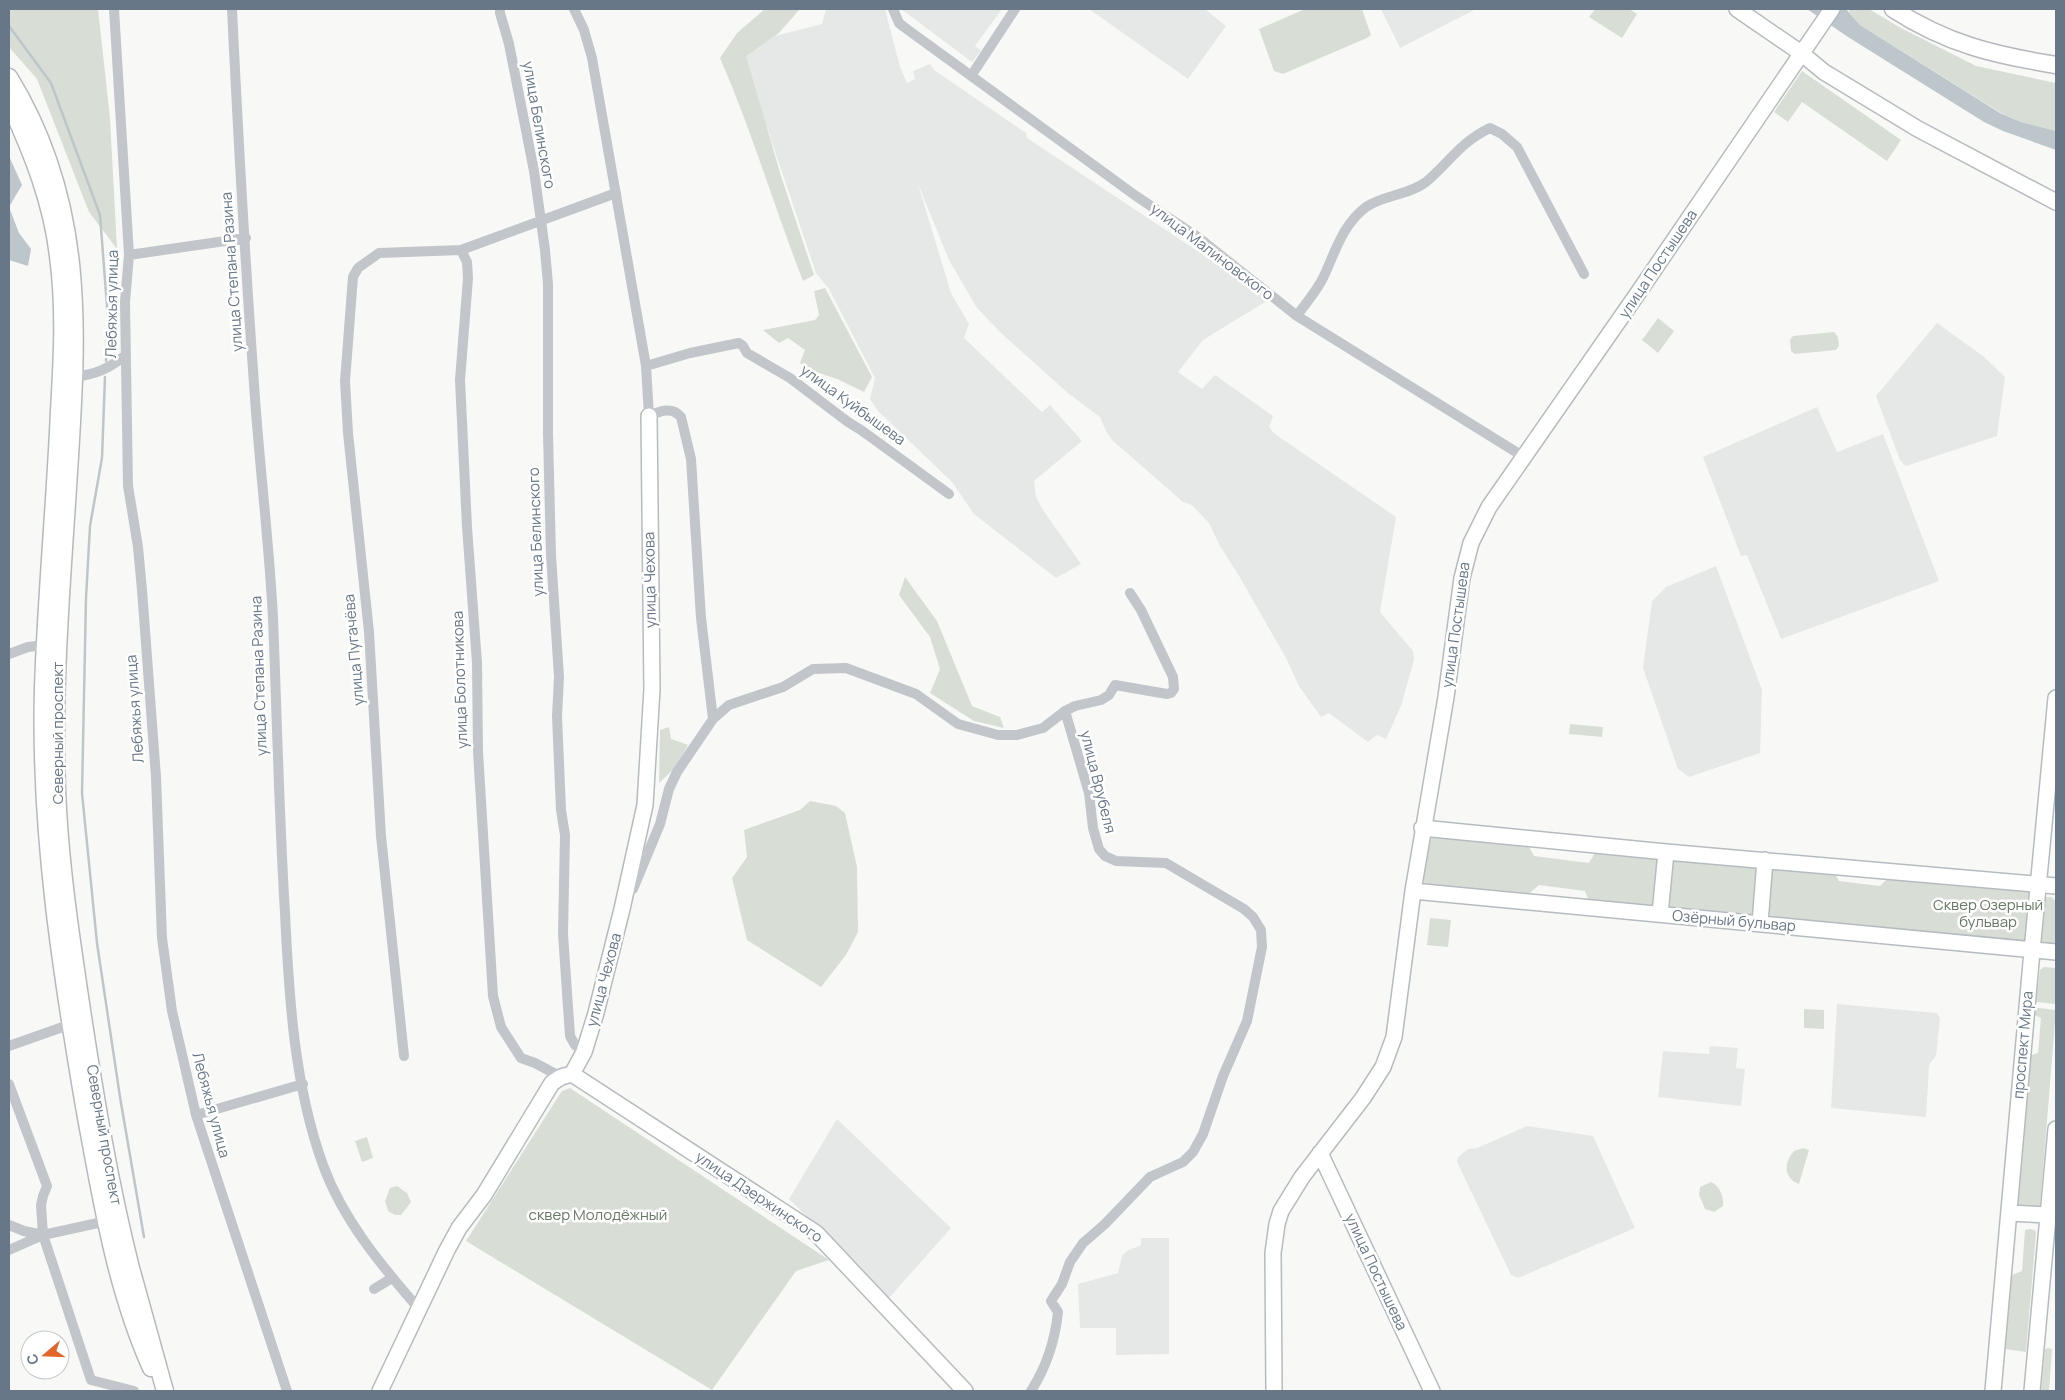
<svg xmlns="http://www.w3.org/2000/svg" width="2065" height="1400" font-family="Manrope,sans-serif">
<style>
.built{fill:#e6e8e7}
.green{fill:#d8ded5}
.water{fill:#bcc6cb}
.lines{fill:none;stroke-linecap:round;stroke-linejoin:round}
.stream{stroke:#bcc6cb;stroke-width:2.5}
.secondary-casing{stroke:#b6bbc0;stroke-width:18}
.primary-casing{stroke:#b5b9be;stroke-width:19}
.street{stroke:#c2c5ca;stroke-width:10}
.secondary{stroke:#fff;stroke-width:15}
.primary{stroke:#fff;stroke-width:16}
.labels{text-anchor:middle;stroke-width:5;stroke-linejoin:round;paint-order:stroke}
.street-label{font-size:15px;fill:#687787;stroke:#fff}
.park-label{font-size:15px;fill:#667963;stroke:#fff}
</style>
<rect width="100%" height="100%" fill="#f8f9f6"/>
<!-- built -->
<path class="built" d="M 826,9 L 885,9 L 900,67 L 907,83 L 915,79 L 913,71 L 930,64 L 934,70 L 1026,133 L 1027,138 L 1270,299 L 1203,340 L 1178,372 L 1202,389 L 1215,375 L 1273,416 L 1269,427 L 1275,434 L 1396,517 L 1380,612 L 1413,651 L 1414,660 L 1401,706 L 1386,739 L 1377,735 L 1368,742 L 1329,713 L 1321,717 L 1299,686 L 1286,658 L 1239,576 L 1220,546 L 1209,523 L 1192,505 L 1183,502 L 1112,440 L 1106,431 L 1100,417 L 1069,394 L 1001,333 L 977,308 L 949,260 L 918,184 L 951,293 L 969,324 L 964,338 L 1042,412 L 1050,405 L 1082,441 L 1034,481 L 1036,497 L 1043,510 L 1081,564 L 1056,578 L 974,514 L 952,482 L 878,411 L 870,399 L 875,378 L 829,289 L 816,273 L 739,45 L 822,24 Z
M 901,9 L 1002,9 L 975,46 L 981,50 L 972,62 Z
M 1089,9 L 1205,9 L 1226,26 L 1188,79 Z
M 1381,9 L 1476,9 L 1400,48 Z
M 1937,323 L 1983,356 L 2005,377 L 1997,436 L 1906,466 L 1900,460 L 1876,396 Z
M 1817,407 L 1837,452 L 1883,434 L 1939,581 L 1781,639 L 1747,555 L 1741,556 L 1703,457 Z
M 1716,566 L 1762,690 L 1760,753 L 1689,777 L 1678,769 L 1643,668 L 1652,601 L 1666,587 Z
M 1837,1004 L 1937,1013 L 1940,1018 L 1936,1056 L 1929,1065 L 1926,1117 L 1831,1108 Z
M 1710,1046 L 1738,1048 L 1736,1068 L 1745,1069 L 1741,1106 L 1658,1097 L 1663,1051 L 1709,1054 Z
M 837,1119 L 951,1228 L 889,1298 L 789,1199 Z
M 1527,1126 L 1593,1136 L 1635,1228 L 1518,1278 L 1511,1275 L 1457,1162 L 1458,1157 L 1468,1149 L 1477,1148 Z
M 1141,1238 L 1169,1238 L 1169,1354 L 1116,1355 L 1116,1328 L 1080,1328 L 1078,1284 L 1118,1273 L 1122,1256 L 1127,1251 L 1141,1245 Z"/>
<!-- green -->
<path class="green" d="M 9,9 L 98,9 L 110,118 L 117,249 L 89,212 L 37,79 L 9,47 Z
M 765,9 L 800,9 L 779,33 L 746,56 L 781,176 L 814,275 L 803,281 C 774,207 752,131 720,58 L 737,33 Z
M 1305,9 L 1362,9 L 1371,35 L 1367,38 L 1283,74 L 1274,71 L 1259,29 Z
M 1595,9 L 1629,9 L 1637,14 L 1622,38 L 1589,17 Z
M 1850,9 L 1869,9 L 1899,27 L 1976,66 L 2056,83 L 2056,131 L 2021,122 L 2001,113 L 1860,25 L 1849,12 Z
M 1802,71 L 1901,140 L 1887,161 L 1802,102 L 1788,122 L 1774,112 Z
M 825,288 L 872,377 L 864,392 L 837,379 L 807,369 L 800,363 L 805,350 L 788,338 L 779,343 L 763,330 L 815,320 L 819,315 L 814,291 Z
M 1658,318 L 1674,331 L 1658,353 L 1642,340 Z
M 1834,332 L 1838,337 L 1839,346 L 1836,350 L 1795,354 L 1791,351 L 1790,340 L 1793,336 Z
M 905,577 L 937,621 L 972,706 L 1000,717 L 1004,728 L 974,721 L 930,693 L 940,669 L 930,637 L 899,595 Z
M 1570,724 L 1603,727 L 1602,737 L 1569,734 Z
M 669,727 L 671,739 L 688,745 L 676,767 L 659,783 L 660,730 Z
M 810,801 L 836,806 L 845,813 L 857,867 L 858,932 L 846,955 L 821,987 L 747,940 L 732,878 L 747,857 L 744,830 L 800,810 Z
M 1432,835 L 1528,845 L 1534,856 L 1589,863 L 1596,851 L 1661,858 L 1654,906 L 1651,907 L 1590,904 L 1585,891 L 1539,885 L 1524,898 L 1426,886 C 1418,874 1429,848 1432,835 Z
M 1672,859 L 1751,867 L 1756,869 L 1759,874 L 1752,915 L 1748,917 L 1671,911 L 1665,906 Z
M 1768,868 L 1834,872 L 1839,881 L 1880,886 L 1889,877 L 2033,890 L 2026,945 L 1765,920 Z
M 2047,897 L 2051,897 L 2056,901 L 2056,946 L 2041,943 L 2044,900 Z
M 1430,918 L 1451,920 L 1448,947 L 1427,945 Z
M 2044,967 L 2056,968 L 2056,1004 L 2036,1002 L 2040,970 Z
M 2029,1007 L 2056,1010 L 2040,1207 L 2020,1206 L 2017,1203 L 2025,1057 L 2038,1053 L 2041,1018 L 2028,1012 Z
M 1804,1009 L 1824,1010 L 1824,1029 L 1804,1028 Z
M 570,1088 L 829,1260 L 796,1271 L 712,1390 L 466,1241 L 558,1097 L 562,1091 Z
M 367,1137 L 373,1158 L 362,1162 L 355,1141 Z
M 1803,1148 L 1809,1150 L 1799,1184 C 1783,1178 1784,1162 1794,1151 Z
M 1711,1182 C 1720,1186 1724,1197 1723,1206 L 1714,1212 L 1705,1209 L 1699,1195 L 1700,1187 Z
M 397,1186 L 407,1193 L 411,1202 L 401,1215 L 395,1215 L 388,1211 L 385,1201 L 390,1188 Z
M 2028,1229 L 2035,1230 L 2036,1233 L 2026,1352 L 2005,1349 L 2012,1275 L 2022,1271 L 2025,1230 Z
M 2048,1348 L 2052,1349 L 2049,1391 L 2041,1391 L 2045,1349 Z"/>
<!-- water -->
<path class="water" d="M 1807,9 L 1846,9 L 1860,25 L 2000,113 L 2021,122 L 2056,131 L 2056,150 L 2003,131 L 1984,122 L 1848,37 Z
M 9,156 L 22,185 L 9,207 L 19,233 L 31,249 L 28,266 L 9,260 Z"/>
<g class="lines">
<!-- stream -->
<path class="stream" d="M 9,26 L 51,83 L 100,215 L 108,319 L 106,361
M 105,377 L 102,458 L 90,526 L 86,598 L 82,793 L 97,943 L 120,1097 L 144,1237"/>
<!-- secondary casing -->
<g class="secondary-casing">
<path id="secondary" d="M 1737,9 L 1801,53 L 1824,72 L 1918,129 L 2056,202
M 1422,828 L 1666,852 L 2056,886
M 1413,891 L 2056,952
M 1660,914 L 1666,852
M 1760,923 L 1765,860
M 572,1074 L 584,1052 L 596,1013 L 622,909 L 645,805 L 652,689 L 649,416
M 572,1074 L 816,1233 L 965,1391
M 1320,1153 L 1432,1391
M 2009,1213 L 2048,1215
M 380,1391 L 447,1250 L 459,1228 L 484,1195 L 552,1083 L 561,1077 L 572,1074
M 1274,1391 L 1273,1253 L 1277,1224 L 1281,1211 L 1302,1177 L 1363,1098 L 1383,1067 L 1394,1037 L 1413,891 L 1446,697 L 1462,578 L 1471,543 L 1489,507 L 1638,293 L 1832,9
M 1993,1391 L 2032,951 L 2056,698
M 2032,1391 L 2056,1129"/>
</g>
<!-- primary casing -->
<g class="primary-casing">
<path id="primary" d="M 1893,9 C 1947,44 1994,55 2056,65
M 9,77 C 90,208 77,342 68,488 C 61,595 52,703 58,810 C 62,880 73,949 83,1017 C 96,1101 110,1185 131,1268 C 142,1309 154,1350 165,1391
M 9,103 C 32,152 52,203 58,256 C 65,308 62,360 59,411 C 55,504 46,596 43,688 C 39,831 61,972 85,1112 C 101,1198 115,1288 151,1368"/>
</g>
<!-- street -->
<path class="street" d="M 114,9 L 129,255 L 125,302 L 128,486 L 138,547 L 142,590 L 156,777 L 162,938 L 172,1011 L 196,1115 L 287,1391
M 232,9 C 238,134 245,259 254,384 C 259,462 269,540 273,618 C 277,717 279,815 285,913 C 289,997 294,1085 323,1165 C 343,1220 381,1265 419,1309
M 500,9 L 500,13 L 509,44 L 534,171 L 545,250 L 548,284 L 548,434 L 551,555 L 559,677 L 557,716 L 561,810 L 565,835 L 563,934 L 570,1036 L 575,1045 L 584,1052
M 574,9 L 584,30 L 592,58 L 646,366 L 649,416 C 660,411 672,406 681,417 L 691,459 L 701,618 L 713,719
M 893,9 L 899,23 L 904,27 L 1136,196 L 1199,238 L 1297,316 L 1524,457
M 971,76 L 1015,9
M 461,250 L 467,262 L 468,278 L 460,380 L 467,527 L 477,663 L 478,752 L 493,996 L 501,1027 L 521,1058 L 535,1063 L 561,1077
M 129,255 L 246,238
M 1297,316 C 1305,304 1316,292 1323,278 C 1335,253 1342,225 1366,207 C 1384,195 1409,195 1426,182 C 1450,162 1459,143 1490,128 L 1502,134 L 1517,147 L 1584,274
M 646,366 L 690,353 L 739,343 L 743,346 L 747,353 L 790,378 L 848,422 L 861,430 L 949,494
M 74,377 C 97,374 108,369 126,355
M 9,654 L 28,647 L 45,645
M 627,892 L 633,889 L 660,824 L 669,789 L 677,772 L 713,719 L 729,705 L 783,687 L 813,669 L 846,668 L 916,694 L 958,724 L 998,735 L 1017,735 L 1043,728 L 1065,711 L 1075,706 L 1101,700 L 1109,695 L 1115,685 L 1167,694 L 1171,693 L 1174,689 L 1173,677 L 1141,610 L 1130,593
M 9,1046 L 74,1023
M 404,1056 L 381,836 L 369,632 L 348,433 L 345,381 L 353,277 L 358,268 L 379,253 L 461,250 L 616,193
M 9,1084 L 47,1186 L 43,1196 L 41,1205 L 43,1235 L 91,1380 L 134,1391
M 196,1115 L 303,1084
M 9,1225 L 24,1231 L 43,1235
M 9,1250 L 43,1235 L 107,1221
M 374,1289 L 392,1278
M 1031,1391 C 1047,1366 1055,1341 1058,1312 L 1051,1301 L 1062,1284 L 1070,1262 L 1083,1243 L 1105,1224 L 1150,1177 L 1183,1162 L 1193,1152 L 1203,1134 L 1223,1076 L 1247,1021 L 1262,947 L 1261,930 L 1253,917 L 1244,909 L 1166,863 L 1116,861 L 1105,856 L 1099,849 L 1093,828 L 1089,793 L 1065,711"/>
<!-- secondary -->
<use href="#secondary" class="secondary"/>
<!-- primary -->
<use href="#primary" class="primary"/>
</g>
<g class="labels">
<!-- street labels -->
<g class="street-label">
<text transform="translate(539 125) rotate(80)" y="5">улица Белинского</text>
<text transform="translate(1212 252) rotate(37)" y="5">улица Малиновского</text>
<text transform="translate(1658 264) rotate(-56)" y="5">улица Постышева</text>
<text transform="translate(232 272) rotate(-94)" y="5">улица Степана Разина</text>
<text transform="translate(112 304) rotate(-89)" y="5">Лебяжья улица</text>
<text transform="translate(853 405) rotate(36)" y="5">улица Куйбышева</text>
<text transform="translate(536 532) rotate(-92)" y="5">улица Белинского</text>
<text transform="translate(650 580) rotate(-91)" y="5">улица Чехова</text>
<text transform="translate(1456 625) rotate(-82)" y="5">улица Постышева</text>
<text transform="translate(354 650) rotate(-95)" y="5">улица Пугачёва</text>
<text transform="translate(259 676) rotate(-92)" y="5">улица Степана Разина</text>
<text transform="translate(460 680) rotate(-92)" y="5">улица Болотникова</text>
<text transform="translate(135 709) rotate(-94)" y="5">Лебяжья улица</text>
<text transform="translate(58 733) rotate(-90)" y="5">Северный проспект</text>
<text transform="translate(1098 782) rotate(76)" y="5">улица Врубеля</text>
<text transform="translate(1734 921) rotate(5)" y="5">Озёрный бульвар</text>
<text transform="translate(604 980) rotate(-75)" y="5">улица Чехова</text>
<text transform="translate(2023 1045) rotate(-85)" y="5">проспект Мира</text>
<text transform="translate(211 1105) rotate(75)" y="5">Лебяжья улица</text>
<text transform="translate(104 1135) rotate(80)" y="5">Северный проспект</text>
<text transform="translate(759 1197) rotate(34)" y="5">улица Дзержинского</text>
<text transform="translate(1376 1272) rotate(65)" y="5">улица Постышева</text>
</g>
<!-- park labels -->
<g class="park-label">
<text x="1988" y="910">Сквер Озерный<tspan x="1988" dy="17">бульвар</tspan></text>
<text x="598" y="1220">сквер Молодёжный</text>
</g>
</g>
<!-- border -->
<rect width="2065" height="1400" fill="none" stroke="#687787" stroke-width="20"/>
<!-- north arrow -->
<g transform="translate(45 1355) rotate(251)"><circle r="24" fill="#ffffff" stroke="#c3c9cf"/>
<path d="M0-4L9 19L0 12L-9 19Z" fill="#e1652d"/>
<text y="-8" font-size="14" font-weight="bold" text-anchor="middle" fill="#687787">С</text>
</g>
</svg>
